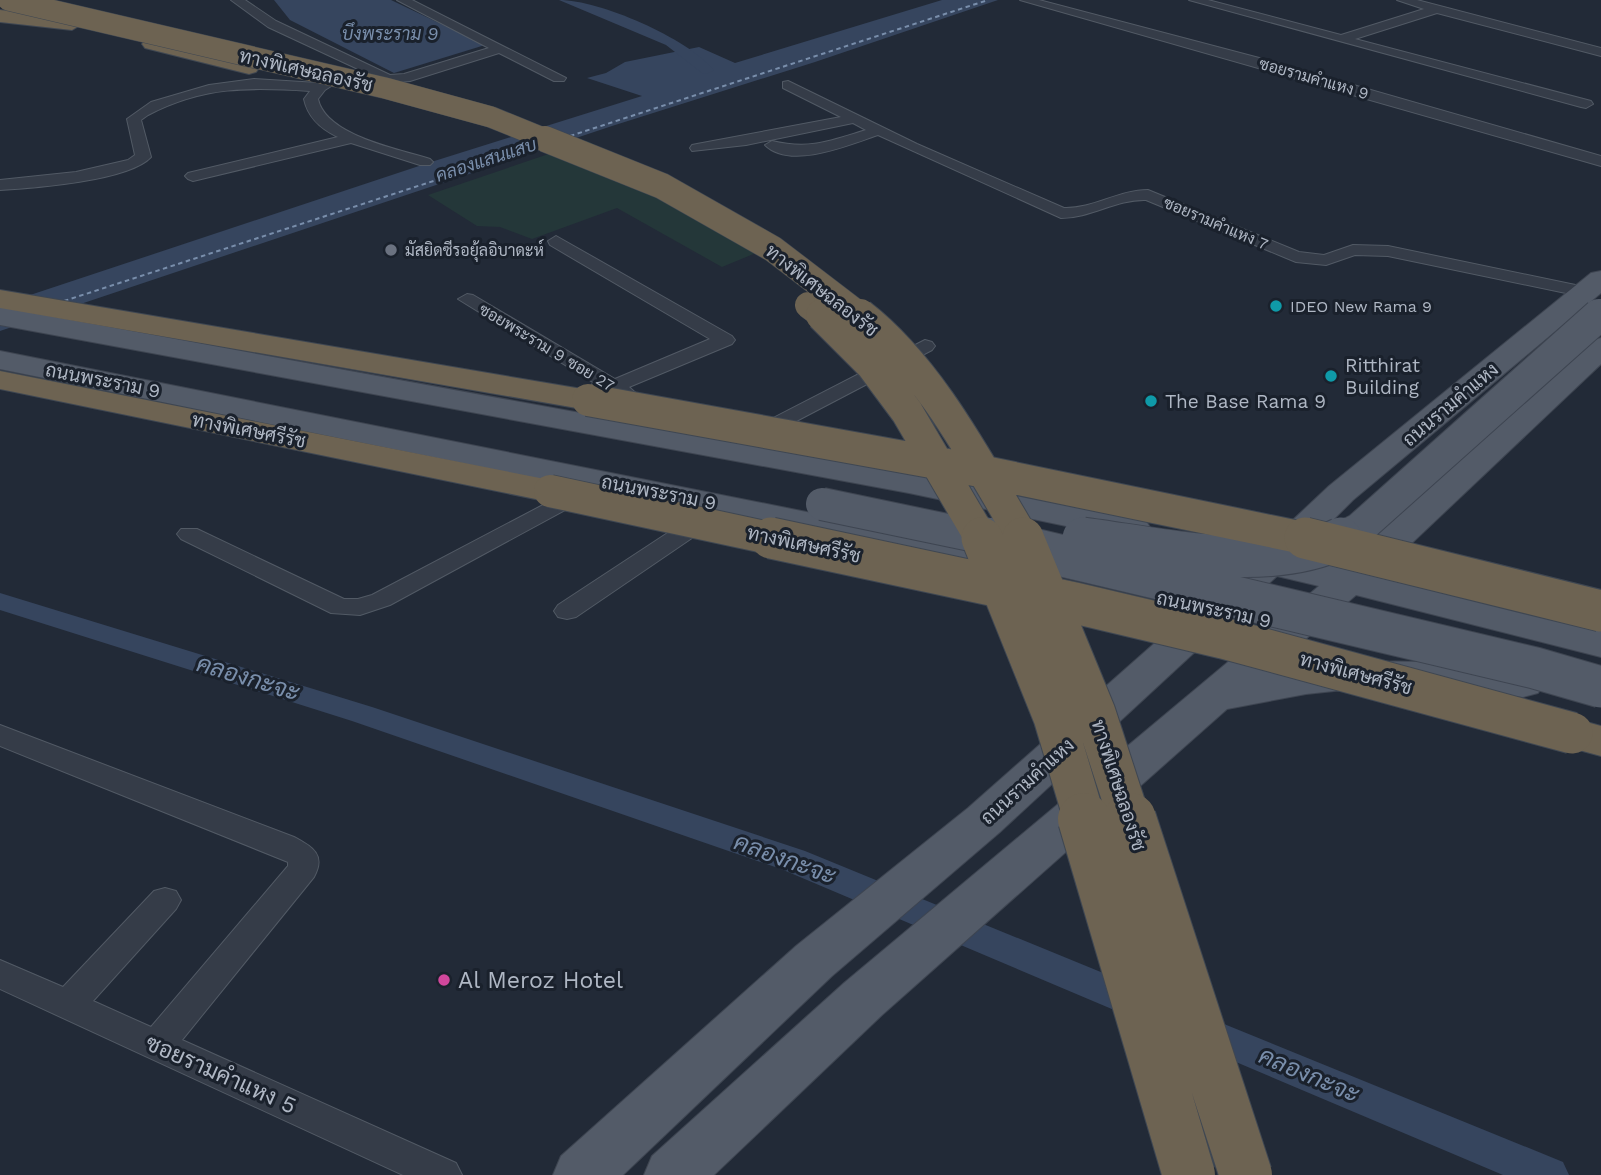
<svg xmlns="http://www.w3.org/2000/svg" width="1601" height="1175" font-family="'Work Sans',Sarabun,sans-serif">
<style>
.green{fill:#243739}
.water{fill:#36455e}
.lines{fill:none;stroke-linecap:round;stroke-linejoin:round}
.canal{fill:#36455e;fill-rule:evenodd}
.ferry{stroke:#798eab;stroke-width:2;stroke-dasharray:4.5 3.5;stroke-linecap:butt}
.minor-casing{stroke:#525a65;stroke-width:2}
.primary-casing{stroke:#3e4551;stroke-width:2}
.motorway-casing{stroke:#3f4752;stroke-width:2}
.minor{fill:#353c48;fill-rule:evenodd}
.primary{fill:#535b68;fill-rule:evenodd}
.motorway{fill:#6d6352;fill-rule:evenodd}
.primary-bridge-far2-casing{stroke:#3e4551;stroke-width:27;stroke-linecap:butt}
.primary-bridge-far1-casing{stroke:#3e4551;stroke-width:34;stroke-linecap:butt}
.primary-bridge-casing{stroke:#3e4551;stroke-width:43;stroke-linecap:butt}
.motorway-bridge-far4-casing{stroke:#3f4752;stroke-width:22;stroke-linecap:butt}
.motorway-bridge-far3-casing{stroke:#3f4752;stroke-width:27;stroke-linecap:butt}
.motorway-bridge-far2-casing{stroke:#3f4752;stroke-width:34;stroke-linecap:butt}
.motorway-bridge-far1-casing{stroke:#3f4752;stroke-width:43;stroke-linecap:butt}
.motorway-bridge-casing{stroke:#3f4752;stroke-width:54;stroke-linecap:butt}
.primary-bridge-far2{stroke:#535b68;stroke-width:26}
.primary-bridge-far1{stroke:#535b68;stroke-width:32}
.primary-bridge{stroke:#535b68;stroke-width:41}
.motorway-bridge-far4{stroke:#6d6352;stroke-width:21}
.motorway-bridge-far3{stroke:#6d6352;stroke-width:26}
.motorway-bridge-far2{stroke:#6d6352;stroke-width:32}
.motorway-bridge-far1{stroke:#6d6352;stroke-width:41}
.motorway-bridge{stroke:#6d6352;stroke-width:52}
.worship-dot{fill:#6b7280;stroke:#1a212c;stroke-width:2.5}
.culture-dot{fill:#0f9aa8;stroke:#1a212c;stroke-width:2.5}
.hotel-dot{fill:#d1479c;stroke:#1a212c;stroke-width:2.5}
.labels{text-anchor:middle;stroke-width:6;stroke-linejoin:round;paint-order:stroke}
.far-street-label{font-size:16px;fill:#afb7c4;stroke:#1a212c}
.far-poi-label{font-size:16px;fill:#afb7c4;stroke:#1a212c;text-anchor:start}
.far-water-label{font-size:18px;font-style:italic;fill:#798eab;stroke:#1a212c}
.street-label{font-size:19px;fill:#afb7c4;stroke:#1a212c}
.poi-label{font-size:19px;fill:#afb7c4;stroke:#1a212c;text-anchor:start}
.near-poi-label{font-size:23px;fill:#afb7c4;stroke:#1a212c;text-anchor:start}
.near-street-label{font-size:23px;fill:#afb7c4;stroke:#1a212c}
.near-water-label{font-size:24px;font-style:italic;fill:#798eab;stroke:#1a212c}
</style>
<rect width="100%" height="100%" fill="#222a37"/>
<!-- green -->
<path class="green" d="M 587,141 L 680,185 L 780,243 L 722,267 L 617,208 L 532,239 L 500,227 L 477,226 L 428,195 Z"/>
<!-- water -->
<path class="water" d="M 274,0 L 391,0 L 485,45 L 394,73 L 290,20 Z
M 942,0 L 998,0 L 815,62 L 612,126 L 0,331 L 0,305 L 428,163 L 642,96 L 587,78 L 606,73 L 625,62 L 699,47 L 735,63 Z"/>
<g class="lines">
<!-- canal -->
<path class="canal" d="M 559,0 C 600,0 687,38 714,70 L 707,74 L 702,73 L 666,45 Z
M 0,593 L 372,707 L 805,851 L 1152,993 L 1157,1004 L 1152,1015 L 1139,1019 L 1126,1015 L 781,869 L 352,721 L 0,610 Z
M 1197,1013 L 1563,1162 L 1569,1175 L 1503,1175 L 1184,1040 L 1179,1029 L 1184,1018 Z"/>
<!-- ferry -->
<path class="ferry" d="M 570,136 L 988,0
M 64,301 L 535,148"/>
<!-- minor casing -->
<g class="minor-casing">
<path id="minor" d="M 231,0 L 245,0 L 276,21 L 390,75 L 404,74 L 489,48 L 397,0 L 412,0 L 566,78 L 564,81 L 554,81 L 499,53 L 410,81 L 388,83 L 268,27 Z
M 1020,0 L 1039,0 L 1263,59 L 1601,156 L 1601,166 Z
M 1189,0 L 1208,0 L 1341,35 L 1424,9 L 1397,0 L 1417,0 L 1601,48 L 1601,56 L 1437,13 L 1355,39 L 1591,101 L 1593,104 L 1586,108 L 1581,107 Z
M 332,77 L 339,81 L 325,90 L 318,99 C 326,136 399,149 430,159 L 433,162 L 430,165 L 420,165 L 351,143 L 193,181 L 188,179 L 185,176 L 188,173 L 338,137 C 321,129 308,118 304,99 L 310,91 C 249,87 204,86 148,115 L 141,120 L 151,157 C 129,181 33,188 0,190 L 0,180 L 76,172 L 128,160 L 135,155 L 127,119 L 151,102 L 209,85 L 254,79 L 318,83 Z
M 788,81 L 917,144 L 1064,208 C 1093,209 1118,190 1148,190 L 1299,252 L 1324,255 L 1353,245 L 1388,246 L 1585,287 L 1594,292 L 1585,297 L 1388,256 L 1355,255 L 1326,265 L 1296,262 L 1146,200 C 1116,199 1091,218 1061,218 L 878,135 C 849,145 790,170 765,145 L 772,141 C 810,150 830,141 866,130 L 853,123 L 746,145 L 692,151 L 690,148 L 692,145 L 697,144 L 841,117 L 783,88 L 783,82 Z
M 556,236 L 732,336 L 735,340 L 732,344 L 629,387 L 639,396 L 636,400 L 622,400 L 458,299 L 467,294 L 473,295 L 615,379 L 710,339 L 550,245 L 548,241 Z
M 925,340 L 932,342 L 935,346 L 932,350 L 762,439 L 748,439 L 744,435 L 748,431 Z
M 581,485 L 589,487 L 592,492 L 589,497 L 390,605 L 360,615 L 331,613 L 181,539 L 177,534 L 181,529 L 197,529 L 344,599 L 358,599 L 372,595 Z
M 706,511 L 714,513 L 717,518 L 714,523 L 576,617 L 567,619 L 558,617 L 554,611 L 558,605 L 698,513 Z
M 0,725 L 294,837 C 313,847 326,855 314,877 L 182,1040 L 456,1163 L 462,1175 L 403,1175 L 0,989 L 0,960 L 63,987 L 154,891 L 165,888 L 176,891 L 181,900 L 176,909 L 93,1001 L 151,1027 L 288,866 L 288,862 L 0,746 Z"/>
</g>
<!-- primary casing -->
<g class="primary-casing">
<path id="primary" d="M 1601,271 L 1601,293 L 1353,500 L 1296,557 L 1340,568 L 1590,341 L 1601,338 L 1601,364 L 1376,577 L 1601,631 L 1601,657 L 1356,595 L 1268,672 C 1354,657 1436,660 1523,669 L 1538,673 L 1544,683 L 1538,693 L 1523,697 L 1423,688 L 1362,688 L 1306,694 L 1227,709 L 882,1015 L 714,1175 L 644,1175 L 652,1156 L 844,983 L 1319,586 L 1277,576 L 1000,832 L 832,976 L 623,1175 L 553,1175 L 561,1156 L 796,946 L 968,808 L 1242,566 L 1237,559 L 1243,551 L 1262,549 L 1329,486 L 1591,273 Z
M 0,307 L 909,473 L 1133,518 L 1146,521 L 1151,529 L 1146,537 L 1133,540 L 909,493 L 0,325 Z
M 0,351 L 1017,554 L 1030,557 L 1036,565 L 1030,573 L 1017,576 L 0,369 Z"/>
</g>
<!-- motorway casing -->
<g class="motorway-casing">
<path id="motorway" d="M 0,10 L 72,18 L 82,24 L 72,30 L 0,22 Z
M 152,38 L 256,64 L 259,68 L 256,72 L 249,74 L 145,48 L 142,44 L 145,40 Z
M 0,290 L 588,390 L 599,393 L 604,400 L 599,407 L 588,410 L 0,308 Z
M 0,371 L 550,480 L 562,484 L 568,491 L 562,498 L 550,502 L 0,389 Z
M 1572,718 L 1601,726 L 1601,756 L 1557,744 L 1550,733 L 1557,722 Z"/>
</g>
<!-- minor -->
<use href="#minor" class="minor"/>
<!-- primary -->
<use href="#primary" class="primary"/>
<!-- motorway -->
<use href="#motorway" class="motorway"/>
<!-- primary-bridge-far2 casing -->
<g class="primary-bridge-far2-casing">
<path id="primary-bridge-far2" d="M 1597,317 L 1601,314"/>
</g>
<!-- primary-bridge-far1 casing -->
<g class="primary-bridge-far1-casing">
<path id="primary-bridge-far1" d="M 822,504 L 995,540
M 1082,538 L 1097,540
M 1338,540 L 1359,529 L 1599,315"/>
</g>
<!-- primary-bridge casing -->
<g class="primary-bridge-casing">
<path id="primary-bridge" d="M 987,538 L 1535,668 L 1601,687
M 1083,538 C 1160,548 1269,574 1341,538"/>
</g>
<!-- motorway-bridge-far4 casing -->
<g class="motorway-bridge-far4-casing">
<path id="motorway-bridge-far4" d="M 8,0 L 385,88 L 491,117 L 550,141"/>
</g>
<!-- motorway-bridge-far3 casing -->
<g class="motorway-bridge-far3-casing">
<path id="motorway-bridge-far3" d="M 545,139 L 662,186 L 773,249 L 862,317
M 808,305 L 824,317"/>
</g>
<!-- motorway-bridge-far2 casing -->
<g class="motorway-bridge-far2-casing">
<path id="motorway-bridge-far2" d="M 822,315 L 872,365 L 907,412 L 982,540
M 860,315 C 930,369 979,465 1024,540
M 588,400 L 970,469 L 1313,540
M 550,491 L 779,540"/>
</g>
<!-- motorway-bridge-far1 casing -->
<g class="motorway-bridge-far1-casing">
<path id="motorway-bridge-far1" d="M 771,538 L 1075,603 L 1223,638 L 1572,733
M 982,538 L 1054,717 L 1085,821
M 1023,538 L 1095,713 L 1130,821
M 1305,538 L 1601,611"/>
</g>
<!-- motorway-bridge casing -->
<g class="motorway-bridge-casing">
<path id="motorway-bridge" d="M 1084,819 L 1189,1175
M 1130,819 L 1246,1175"/>
</g>
<!-- primary-bridge-far2 -->
<use href="#primary-bridge-far2" class="primary-bridge-far2"/>
<!-- primary-bridge-far1 -->
<use href="#primary-bridge-far1" class="primary-bridge-far1"/>
<!-- primary-bridge -->
<use href="#primary-bridge" class="primary-bridge"/>
<!-- motorway-bridge-far4 -->
<use href="#motorway-bridge-far4" class="motorway-bridge-far4"/>
<!-- motorway-bridge-far3 -->
<use href="#motorway-bridge-far3" class="motorway-bridge-far3"/>
<!-- motorway-bridge-far2 -->
<use href="#motorway-bridge-far2" class="motorway-bridge-far2"/>
<!-- motorway-bridge-far1 -->
<use href="#motorway-bridge-far1" class="motorway-bridge-far1"/>
<!-- motorway-bridge -->
<use href="#motorway-bridge" class="motorway-bridge"/>
</g>
<!-- markers -->
<circle class="worship-dot" cx="391" cy="250" r="7"/>
<g class="culture-dot">
<circle cx="1276" cy="306" r="7"/>
<circle cx="1331" cy="376" r="7"/>
<circle cx="1151" cy="401" r="7"/>
</g>
<circle class="hotel-dot" cx="444" cy="980" r="7"/>
<g class="labels">
<!-- far-street labels -->
<g class="far-street-label">
<text transform="translate(1314 78) rotate(16)" y="6">ซอยรามคำแหง 9</text>
<text transform="translate(1216 223) rotate(23)" y="6">ซอยรามคำแหง 7</text>
<text transform="translate(547 347) rotate(31)" y="6">ซอยพระราม 9 ซอย 27</text>
</g>
<!-- far-poi labels -->
<g class="far-poi-label">
<text x="405" y="256">มัสยิดซีรอยุ้ลอิบาดะห์</text>
<text x="1290" y="312">IDEO New Rama 9</text>
</g>
<!-- far-water labels -->
<g class="far-water-label">
<text x="390" y="40">บึงพระราม 9</text>
<text transform="translate(486 160) rotate(-18)" y="6">คลองแสนแสบ</text>
</g>
<!-- street labels -->
<g class="street-label">
<text transform="translate(306 70) rotate(13)" y="7">ทางพิเศษฉลองรัช</text>
<text transform="translate(822 290) rotate(38)" y="7">ทางพิเศษฉลองรัช</text>
<text transform="translate(103 380) rotate(11)" y="7">ถนนพระราม 9</text>
<text transform="translate(1450 404) rotate(-40)" y="7">ถนนรามคำแหง</text>
<text transform="translate(249 430) rotate(11)" y="7">ทางพิเศษศรีรัช</text>
<text transform="translate(659 492) rotate(11)" y="7">ถนนพระราม 9</text>
<text transform="translate(804 544) rotate(12)" y="7">ทางพิเศษศรีรัช</text>
<text transform="translate(1214 609) rotate(12)" y="7">ถนนพระราม 9</text>
<text transform="translate(1356 673) rotate(15)" y="7">ทางพิเศษศรีรัช</text>
<text transform="translate(1027 781) rotate(-42)" y="7">ถนนรามคำแหง</text>
<text transform="translate(1119 785) rotate(72)" y="7">ทางพิเศษฉลองรัช</text>
</g>
<!-- poi labels -->
<g class="poi-label">
<text x="1345" y="372">Ritthirat<tspan x="1345" dy="22">Building</tspan></text>
<text x="1165" y="408">The Base Rama 9</text>
</g>
<!-- near-poi labels -->
<g class="near-poi-label">
<text x="458" y="988">Al Meroz Hotel</text>
</g>
<!-- near-street labels -->
<g class="near-street-label">
<text transform="translate(221 1074) rotate(24)" y="8">ซอยรามคำแหง 5</text>
</g>
<!-- near-water labels -->
<g class="near-water-label">
<text transform="translate(248 678) rotate(17)" y="8">คลองกะจะ</text>
<text transform="translate(785 859) rotate(20)" y="8">คลองกะจะ</text>
<text transform="translate(1309 1075) rotate(23)" y="8">คลองกะจะ</text>
</g>
</g>
</svg>
